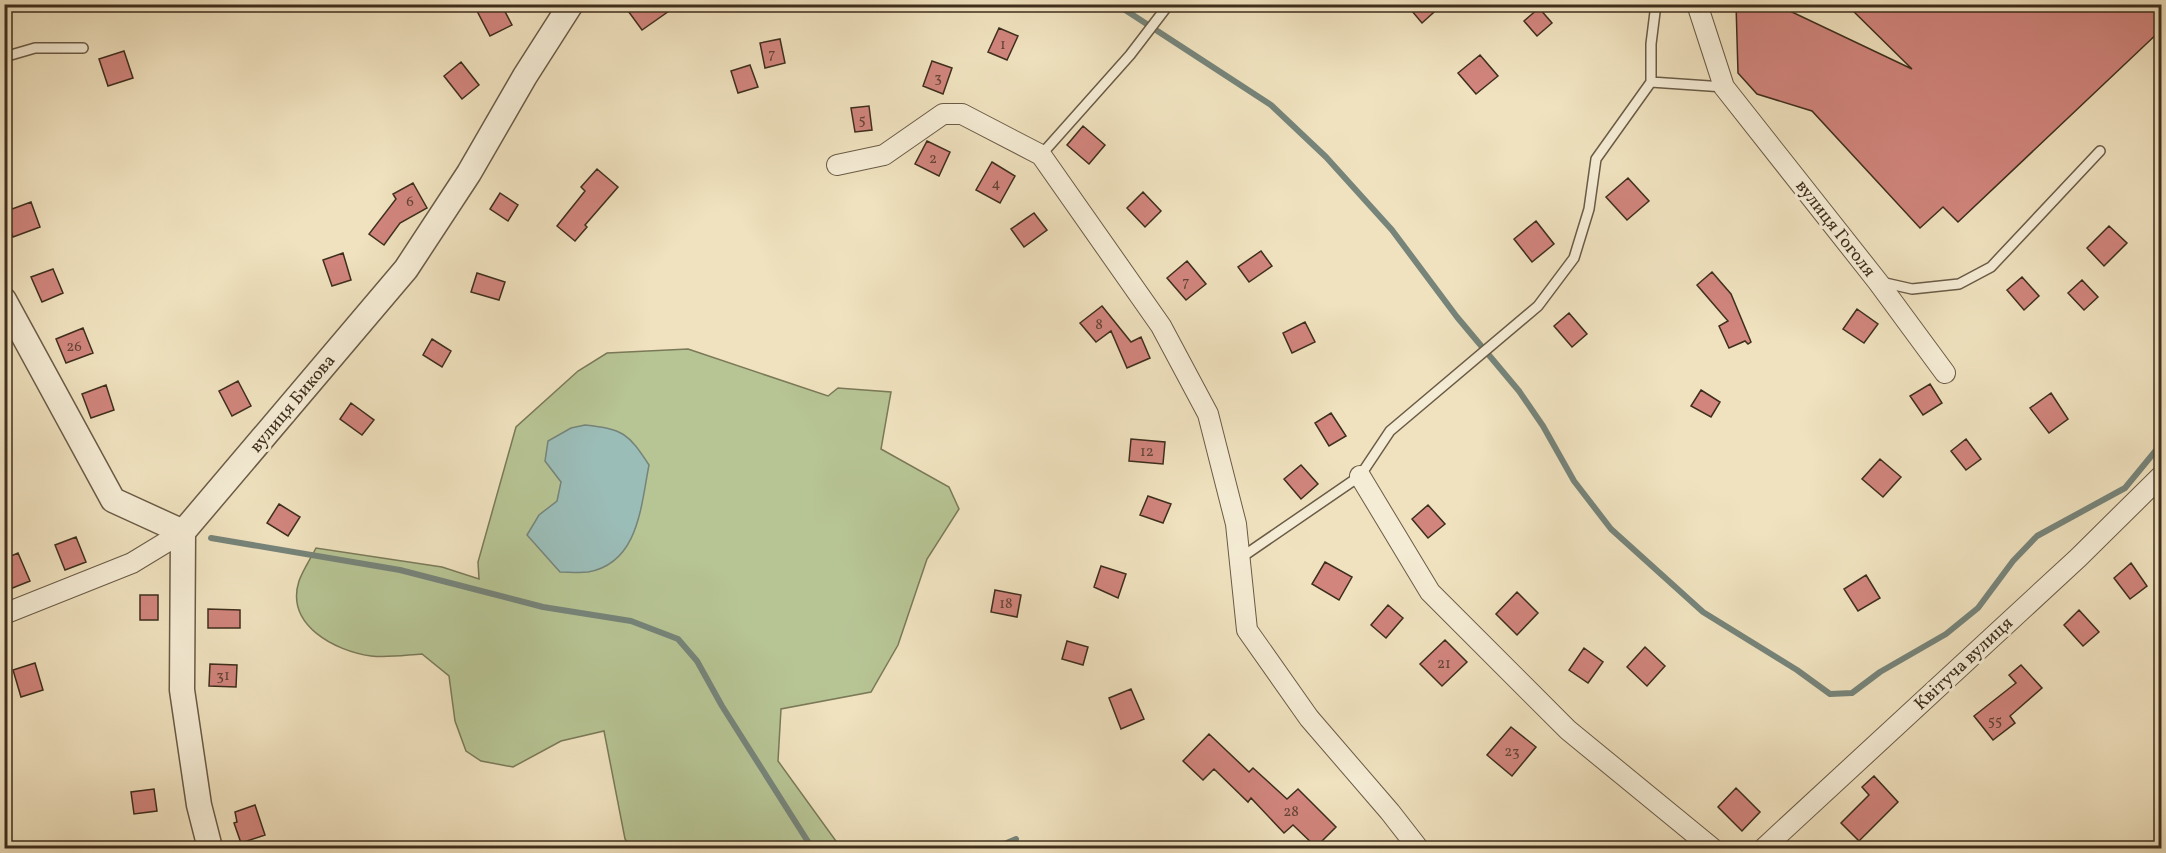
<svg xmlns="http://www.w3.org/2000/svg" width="2166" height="853" font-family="Vollkorn,serif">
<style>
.green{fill:#b7c494;stroke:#7a7958;stroke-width:1.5}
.water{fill:#9bbdb8;stroke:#76847a;stroke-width:1.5}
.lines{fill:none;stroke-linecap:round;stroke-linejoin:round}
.stream{stroke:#76847a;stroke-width:6}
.building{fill:#d1857d;stroke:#3e2e1d;stroke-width:1.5}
.service-casing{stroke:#6a5b46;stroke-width:12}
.minor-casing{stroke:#6a5b46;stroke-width:22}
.tertiary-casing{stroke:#6a5b46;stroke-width:27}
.service{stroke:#f5ecd5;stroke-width:9}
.minor{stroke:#f5ecd5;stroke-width:20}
.tertiary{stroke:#f5ecd5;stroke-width:24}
.labels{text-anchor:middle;stroke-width:6;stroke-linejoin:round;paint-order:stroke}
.number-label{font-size:15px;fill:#634435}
.street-label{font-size:18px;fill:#3e2e1d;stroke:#f5ecd5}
</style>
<rect width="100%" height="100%" fill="#f0e2bf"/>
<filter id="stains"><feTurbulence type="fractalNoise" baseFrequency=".00333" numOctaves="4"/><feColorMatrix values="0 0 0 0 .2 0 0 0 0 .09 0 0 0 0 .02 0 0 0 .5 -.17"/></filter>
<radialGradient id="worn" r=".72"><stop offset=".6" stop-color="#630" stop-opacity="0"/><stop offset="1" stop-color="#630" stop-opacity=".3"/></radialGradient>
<!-- green -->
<path class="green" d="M 688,349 L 828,396 L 838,388 L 891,392 L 881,449 L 949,487 L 959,509 L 927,559 L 898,645 L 871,692 L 781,709 L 778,761 L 841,848 L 632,848 L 625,839 L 604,731 L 561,741 L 513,767 L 481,761 L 466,751 L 455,721 L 449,676 L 422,654 C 406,655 388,658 371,656 C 335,651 285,625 299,581 C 303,570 311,558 316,548 L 442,567 L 479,579 L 478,562 L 516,427 L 578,371 L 607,353 Z"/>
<!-- water -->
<path class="water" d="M 585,425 C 623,429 628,433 649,465 C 641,505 639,563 588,572 C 579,573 569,572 560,572 L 527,535 L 539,515 L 557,501 L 561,482 L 545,461 L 548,441 L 571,428 Z"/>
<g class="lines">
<!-- stream -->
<path class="stream" d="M 1116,4 L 1271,105 L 1326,157 L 1392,230 L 1457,317 L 1519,391 L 1543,426 L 1574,481 L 1611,529 L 1703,612 L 1797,670 L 1830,694 L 1852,693 L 1880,672 L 1946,634 L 1978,608 L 2013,561 L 2037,536 L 2125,488 L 2162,443
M 211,538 L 400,570 L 543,607 L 631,621 L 678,639 L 697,661 L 722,706 L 812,848
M 995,848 L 1016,839"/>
</g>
<!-- building -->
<path class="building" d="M 489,4 L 501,4 L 512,25 L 490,36 L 477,11 Z
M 623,4 L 679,4 L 642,30 Z
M 1406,4 L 1443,4 L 1422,23 Z
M 1736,4 L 1775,4 L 1912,69 L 1846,4 L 2162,4 L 2162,29 L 1958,222 L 1943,207 L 1920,228 L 1812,111 L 1757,94 L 1738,73 Z
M 1539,8 L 1552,23 L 1537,36 L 1524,21 Z
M 999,28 L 1018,36 L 1007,60 L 988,52 Z
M 780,39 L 785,63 L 765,68 L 760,43 Z
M 124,51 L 133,78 L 108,86 L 99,59 Z
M 1480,55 L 1498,76 L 1476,94 L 1458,73 Z
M 932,61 L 952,68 L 943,94 L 923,86 Z
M 461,62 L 479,85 L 462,99 L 444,76 Z
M 750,65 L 758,87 L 738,93 L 731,71 Z
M 869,106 L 872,130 L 855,132 L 851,108 Z
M 1083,126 L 1105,145 L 1089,164 L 1067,145 Z
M 927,141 L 950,152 L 939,176 L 915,164 Z
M 992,162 L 1015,176 L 1000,203 L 976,190 Z
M 597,169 L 618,187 L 585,225 L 587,227 L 575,241 L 557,226 L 585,191 L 581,187 Z
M 1628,178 L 1649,201 L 1627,220 L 1606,197 Z
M 413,183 L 427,208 L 400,223 L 384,245 L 369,234 L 396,199 L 393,194 Z
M 1143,192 L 1161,211 L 1145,227 L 1127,208 Z
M 500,193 L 518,205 L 508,221 L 490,209 Z
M 31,202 L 40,227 L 13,237 L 4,212 Z
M 1034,213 L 1047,230 L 1024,247 L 1011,229 Z
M 1536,221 L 1554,244 L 1532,262 L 1514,239 Z
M 2109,226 L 2127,243 L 2104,266 L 2087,248 Z
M 1261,251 L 1272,266 L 1249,282 L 1238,267 Z
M 343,253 L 351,280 L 332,286 L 323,260 Z
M 1187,261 L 1206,284 L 1186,300 L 1167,278 Z
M 53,269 L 63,293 L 42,302 L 31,277 Z
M 1712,272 L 1731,294 L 1751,342 L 1748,344 L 1745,341 L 1729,348 L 1719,326 L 1728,321 L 1697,285 Z
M 477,273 L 505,282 L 499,300 L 471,292 Z
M 2022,277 L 2039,296 L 2024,310 L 2007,290 Z
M 2082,280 L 2098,297 L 2084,310 L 2068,293 Z
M 1102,306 L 1131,342 L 1141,337 L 1150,358 L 1127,368 L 1111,331 L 1096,342 L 1080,323 Z
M 1857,309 L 1878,324 L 1864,343 L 1843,329 Z
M 1569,313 L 1587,334 L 1572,347 L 1554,326 Z
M 1305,322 L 1315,342 L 1292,353 L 1283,333 Z
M 83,328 L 93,353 L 66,363 L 56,339 Z
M 432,339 L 451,351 L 442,367 L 423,355 Z
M 238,381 L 251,406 L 232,416 L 219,391 Z
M 1930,384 L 1942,403 L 1923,415 L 1910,396 Z
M 106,385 L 114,410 L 91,418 L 82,394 Z
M 1701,390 L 1720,402 L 1711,417 L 1691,406 Z
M 2051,393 L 2068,419 L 2049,433 L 2030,408 Z
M 351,403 L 374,420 L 362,435 L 340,419 Z
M 1331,413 L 1346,436 L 1329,446 L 1315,423 Z
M 1131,439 L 1165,442 L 1163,464 L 1129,461 Z
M 1966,439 L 1981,459 L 1966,470 L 1951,451 Z
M 1880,459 L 1901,477 L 1883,497 L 1862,479 Z
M 1301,465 L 1318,484 L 1301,499 L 1284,479 Z
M 1148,496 L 1171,504 L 1163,523 L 1140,515 Z
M 279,504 L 300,517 L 288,536 L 267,523 Z
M 1428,505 L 1445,524 L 1428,538 L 1412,519 Z
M 76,537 L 86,562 L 65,570 L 55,545 Z
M 18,553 L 30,581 L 10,589 L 4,577 L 4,559 Z
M 1325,562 L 1352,577 L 1339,600 L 1312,584 Z
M 2131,563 L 2147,586 L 2130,599 L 2114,578 Z
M 1101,566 L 1126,574 L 1118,598 L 1094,587 Z
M 1866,575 L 1880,598 L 1858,611 L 1844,589 Z
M 995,590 L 1021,595 L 1017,617 L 991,612 Z
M 1517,592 L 1538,613 L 1517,635 L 1496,614 Z
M 140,595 L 158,595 L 158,620 L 140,620 Z
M 1388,605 L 1403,618 L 1386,638 L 1371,625 Z
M 208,609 L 240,610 L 240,628 L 208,628 Z
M 2079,610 L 2099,632 L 2083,646 L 2064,625 Z
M 1445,640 L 1467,662 L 1442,686 L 1420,664 Z
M 1067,641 L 1088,647 L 1083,665 L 1062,659 Z
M 1645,647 L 1665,666 L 1647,686 L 1627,667 Z
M 1584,648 L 1603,662 L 1588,683 L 1569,670 Z
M 35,663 L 43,690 L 21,697 L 13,670 Z
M 210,664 L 237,665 L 236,687 L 209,686 Z
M 2021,665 L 2042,688 L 2010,716 L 2015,723 L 1993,740 L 1974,716 L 2016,683 L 2009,675 Z
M 1131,689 L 1144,719 L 1121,729 L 1109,698 Z
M 1511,727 L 1536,747 L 1512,776 L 1487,755 Z
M 1209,734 L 1249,772 L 1253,768 L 1287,799 L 1298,789 L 1336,827 L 1316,847 L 1293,825 L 1284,833 L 1251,798 L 1248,802 L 1214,769 L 1203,780 L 1183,761 Z
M 1874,776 L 1898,802 L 1859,841 L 1841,823 L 1869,795 L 1862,787 Z
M 1736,788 L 1760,812 L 1742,831 L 1718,807 Z
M 154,789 L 157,811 L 134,814 L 131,792 Z
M 255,805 L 265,835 L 241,843 L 234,823 L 237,822 L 235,812 Z"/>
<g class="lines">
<!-- service casing -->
<g class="service-casing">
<path id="service" d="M 4,57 L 35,48 L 83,48
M 1651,82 L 1651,44 L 1656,4
M 1041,155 L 1130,55 L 1169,4
M 1881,282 L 1912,289 L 1959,284 L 1991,267 L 2100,151
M 1239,559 L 1360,476 L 1390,431 L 1538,306 L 1574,258 L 1589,209 L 1596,159 L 1651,82 L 1724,87"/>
</g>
<!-- minor casing -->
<g class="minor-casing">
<path id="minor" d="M 1697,4 L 1724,87 L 1878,282 L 1945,373
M 837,165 L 884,155 L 943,114 L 962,114 L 1041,155 L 1161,326 L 1208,414 L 1236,524 L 1247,630 L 1309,718 L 1390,812 L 1418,848
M 1360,476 L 1430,592 L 1568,730 L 1712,848
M 4,614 L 132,563 L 183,532
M 1764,848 L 2078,558 L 2162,475"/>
</g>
<!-- tertiary casing -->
<g class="tertiary-casing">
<path id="tertiary" d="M 4,300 L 113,500 L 183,532
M 210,848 L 199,805 L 182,690 L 183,532 L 406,269 L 469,173 L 525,76 L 571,4"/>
</g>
<!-- service -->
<use href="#service" class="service"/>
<!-- minor -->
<use href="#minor" class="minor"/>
<!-- tertiary -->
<use href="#tertiary" class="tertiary"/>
</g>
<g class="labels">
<!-- number labels -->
<g class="number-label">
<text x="1003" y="49">1</text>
<text x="772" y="58">7</text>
<text x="938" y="82">3</text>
<text x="862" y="124">5</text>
<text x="933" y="163">2</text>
<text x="996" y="188">4</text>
<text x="410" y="206">6</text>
<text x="1186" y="286">7</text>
<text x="1099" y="329">8</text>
<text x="74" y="351">26</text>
<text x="1147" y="456">12</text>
<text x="1006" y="608">18</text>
<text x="1444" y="668">21</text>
<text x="223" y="680">31</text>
<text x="1995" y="725">55</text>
<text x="1512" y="756">23</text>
<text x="1291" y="816">28</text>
</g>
<!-- street labels -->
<g class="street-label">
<text transform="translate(1836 228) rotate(52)" y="6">вулиця Гоголя</text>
<text transform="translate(292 403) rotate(-50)" y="6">вулиця Бикова</text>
<text transform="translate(1963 663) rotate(-43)" y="6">Квітуча вулиця</text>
</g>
</g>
<!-- margin -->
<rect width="2166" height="853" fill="none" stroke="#f0e2bf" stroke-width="24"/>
<rect x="6" y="6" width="2154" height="841" fill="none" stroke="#3e2e1d" stroke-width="3"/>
<rect x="12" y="12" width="2142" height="829" fill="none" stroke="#3e2e1d" stroke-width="1.5"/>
<rect width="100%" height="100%" filter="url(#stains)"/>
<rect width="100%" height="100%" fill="url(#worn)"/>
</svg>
